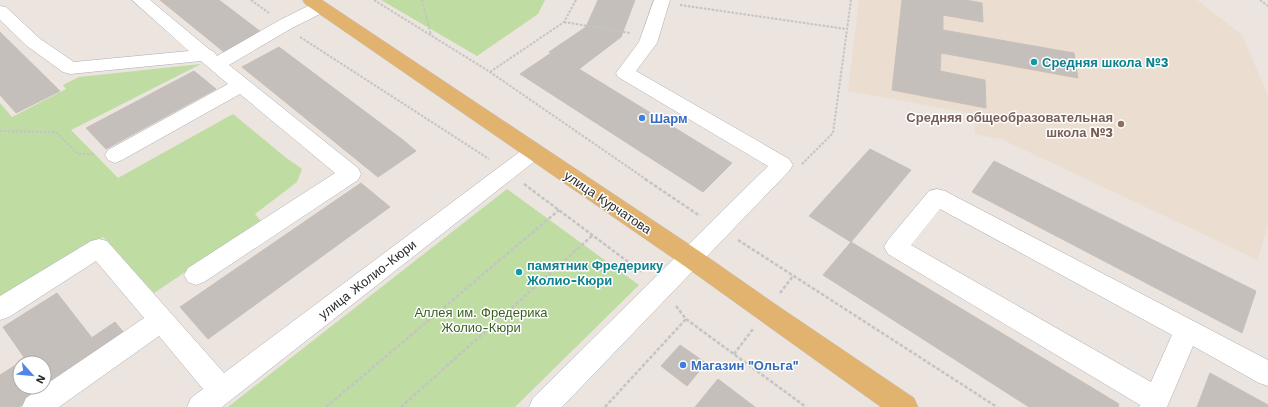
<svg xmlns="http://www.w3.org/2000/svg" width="1268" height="407" font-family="'Work Sans',sans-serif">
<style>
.education{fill:#ebded1}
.green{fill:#bfdca2}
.building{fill:#c4bfba;stroke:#c7bfb9}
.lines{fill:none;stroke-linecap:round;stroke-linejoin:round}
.minor-casing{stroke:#acafb6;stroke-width:1}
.major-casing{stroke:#c4c4c4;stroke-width:1}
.path-far1{stroke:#c4c4c4;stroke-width:2;stroke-dasharray:2.5 1.5;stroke-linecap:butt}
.path{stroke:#c4c4c4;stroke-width:2.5;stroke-dasharray:3.5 2;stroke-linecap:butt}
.minor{fill:#fff;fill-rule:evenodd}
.major{fill:#e1b36e;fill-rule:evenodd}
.culture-dot{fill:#0f9aa8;stroke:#fff;stroke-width:1.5}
.shop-dot{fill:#3f7fe0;stroke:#fff;stroke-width:1.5}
.education-dot{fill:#8d6e63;stroke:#fff;stroke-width:1.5}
.labels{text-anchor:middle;stroke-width:3;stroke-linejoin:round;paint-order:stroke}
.culture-label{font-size:13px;font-weight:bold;fill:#0d838f;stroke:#fff;text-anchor:start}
.education-label{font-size:13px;font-weight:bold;fill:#785e54;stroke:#fff;text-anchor:end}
.shop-label{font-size:13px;font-weight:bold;fill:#366cbe;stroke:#fff;text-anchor:start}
.street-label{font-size:13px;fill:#2b2b2b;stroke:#fff}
.park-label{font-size:13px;fill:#3a6123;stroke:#fff}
</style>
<rect width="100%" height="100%" fill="#ebe4df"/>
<!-- education -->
<path class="education" d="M 859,0 L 1197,0 L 1242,35 L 1268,96 L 1268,224 L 1258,260 L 1001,139 L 975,134 L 974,114 L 848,91 Z"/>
<!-- green -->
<path class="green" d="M 381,0 L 545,0 L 538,14 L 477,56 Z
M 201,64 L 71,130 L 118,178 L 233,114 L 285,157 L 302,169 L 297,182 L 255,214 L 261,221 L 154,293 L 103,237 L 0,299 L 0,103 L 12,117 L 66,89 L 63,85 L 79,77 Z
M 507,189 L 639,285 L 515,407 L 228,407 Z"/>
<!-- building -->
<path class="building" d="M 160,0 L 219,0 L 261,32 L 224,52 Z
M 598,0 L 635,0 L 621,37 L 579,69 L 549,52 L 586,27 Z
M 902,0 L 966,0 L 982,3 L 983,22 L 943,15 L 943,30 L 1074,53 L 1078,78 L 941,53 L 940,71 L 985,80 L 986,108 L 892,90 Z
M 0,32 L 60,91 L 16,113 L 0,95 Z
M 279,47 L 403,140 L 416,151 L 378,177 L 242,67 Z
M 551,53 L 563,60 L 531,81 L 520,74 Z
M 563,60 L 579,69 L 732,163 L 703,192 L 531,81 Z
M 194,71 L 216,89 L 106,149 L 86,128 Z
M 870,149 L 911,170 L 851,242 L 809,216 Z
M 994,161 L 1256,291 L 1242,333 L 972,192 Z
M 361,183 L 390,207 L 208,339 L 180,307 Z
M 851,242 L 1119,404 L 1118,407 L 1029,407 L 823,275 Z
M 57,293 L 92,338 L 44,370 L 44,363 L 28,363 L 3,327 Z
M 115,322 L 125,334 L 19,407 L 0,407 L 0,375 L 25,359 L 28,363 L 20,363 L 20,387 L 44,387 L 44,370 Z
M 680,345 L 706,363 L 687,386 L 661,366 Z
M 1210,373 L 1268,405 L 1268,407 L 1197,407 Z
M 718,379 L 755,407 L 695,407 Z"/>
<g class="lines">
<!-- minor casing -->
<g class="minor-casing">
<path id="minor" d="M 132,0 L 150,0 L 210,50 L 213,51 L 217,56 L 280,20 L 314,3 L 320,2 L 326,3 L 328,7 L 326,11 L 292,28 L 229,65 L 358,168 L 361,174 L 358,180 L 204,282 L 196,285 L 188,282 L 184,275 L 188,268 L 335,173 L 240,94 L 122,160 L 115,163 L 108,160 L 105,155 L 108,150 L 228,84 L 201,61 L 70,74 L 63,72 L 27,46 L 0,20 L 0,6 L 6,7 L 39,38 L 74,62 L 189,51 Z
M 654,0 L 670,0 L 657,43 L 636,71 L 789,159 L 793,165 L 789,171 L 562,407 L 529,407 L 533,398 L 768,166 L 618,77 L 616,73 L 639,42 Z
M 533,144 L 540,147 L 543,152 L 540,157 L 222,407 L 187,407 L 191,398 L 203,389 L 159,336 L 59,407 L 22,407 L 26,398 L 144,318 L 96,261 L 9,317 L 0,320 L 0,296 L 91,241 L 99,239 L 107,241 L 224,373 L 526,147 Z
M 937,189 L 945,191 L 1268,360 L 1268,386 L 1259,383 L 1193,346 L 1167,407 L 1139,407 L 1140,405 L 888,254 L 884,247 L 888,240 L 929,191 ZM 940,209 L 1172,335 L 1151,382 L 911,245 Z"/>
</g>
<!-- major casing -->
<g class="major-casing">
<path id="major" d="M 303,0 L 322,0 L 699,251 L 775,304 L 914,398 L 918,407 L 881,407 L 683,265 L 305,4 Z"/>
</g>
<!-- path-far1 -->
<path class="path-far1" d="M 251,0 L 269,13
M 374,0 L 490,72 L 647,180
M 422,0 L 431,35
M 1260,0 L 1268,6
M 680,5 L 846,29
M 564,22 L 630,33
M 300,37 L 489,159
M 490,72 L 564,22 L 576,0
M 0,131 L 56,132 L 78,154 L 95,154
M 802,164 L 833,133 L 851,0"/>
<!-- path -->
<path class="path" d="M 645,179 L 700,216
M 524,184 L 643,273
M 738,240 L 997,407
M 780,293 L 793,276
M 676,306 L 686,319 L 806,407
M 734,354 L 753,329
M 326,407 L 559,210
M 401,407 L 593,235
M 605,407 L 686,319"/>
<!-- minor -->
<use href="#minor" class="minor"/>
<!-- major -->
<use href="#major" class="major"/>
</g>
<!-- markers -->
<g class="culture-dot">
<circle cx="1034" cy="62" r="4"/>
<circle cx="519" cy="272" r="4"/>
</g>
<g class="shop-dot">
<circle cx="642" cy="118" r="4"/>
<circle cx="683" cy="365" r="4"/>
</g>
<circle class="education-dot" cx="1121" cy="124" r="4"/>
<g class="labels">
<!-- culture labels -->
<g class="culture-label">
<text x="1042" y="67">Средняя школа №3</text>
<text x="527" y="270">памятник Фредерику<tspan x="527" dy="15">Жолио-Кюри</tspan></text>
</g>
<!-- education labels -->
<g class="education-label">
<text x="1113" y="122">Средняя общеобразовательная<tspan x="1113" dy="15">школа №3</tspan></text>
</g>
<!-- shop labels -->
<g class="shop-label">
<text x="650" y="123">Шарм</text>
<text x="691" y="370">Магазин "Ольга"</text>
</g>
<!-- street labels -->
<g class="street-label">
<text transform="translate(608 202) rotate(34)" y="5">улица Курчатова</text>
<text transform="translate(367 279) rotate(-38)" y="5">улица Жолио-Кюри</text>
</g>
<!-- park labels -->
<g class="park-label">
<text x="481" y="317">Аллея им. Фредерика<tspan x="481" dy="15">Жолио-Кюри</tspan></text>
</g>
</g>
<!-- north arrow -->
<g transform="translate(32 375) rotate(117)"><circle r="19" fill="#ffffff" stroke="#aaaaaa"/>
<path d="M0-3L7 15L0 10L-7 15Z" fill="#5286e6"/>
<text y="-6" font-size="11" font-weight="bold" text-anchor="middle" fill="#2b2b2b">N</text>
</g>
</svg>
